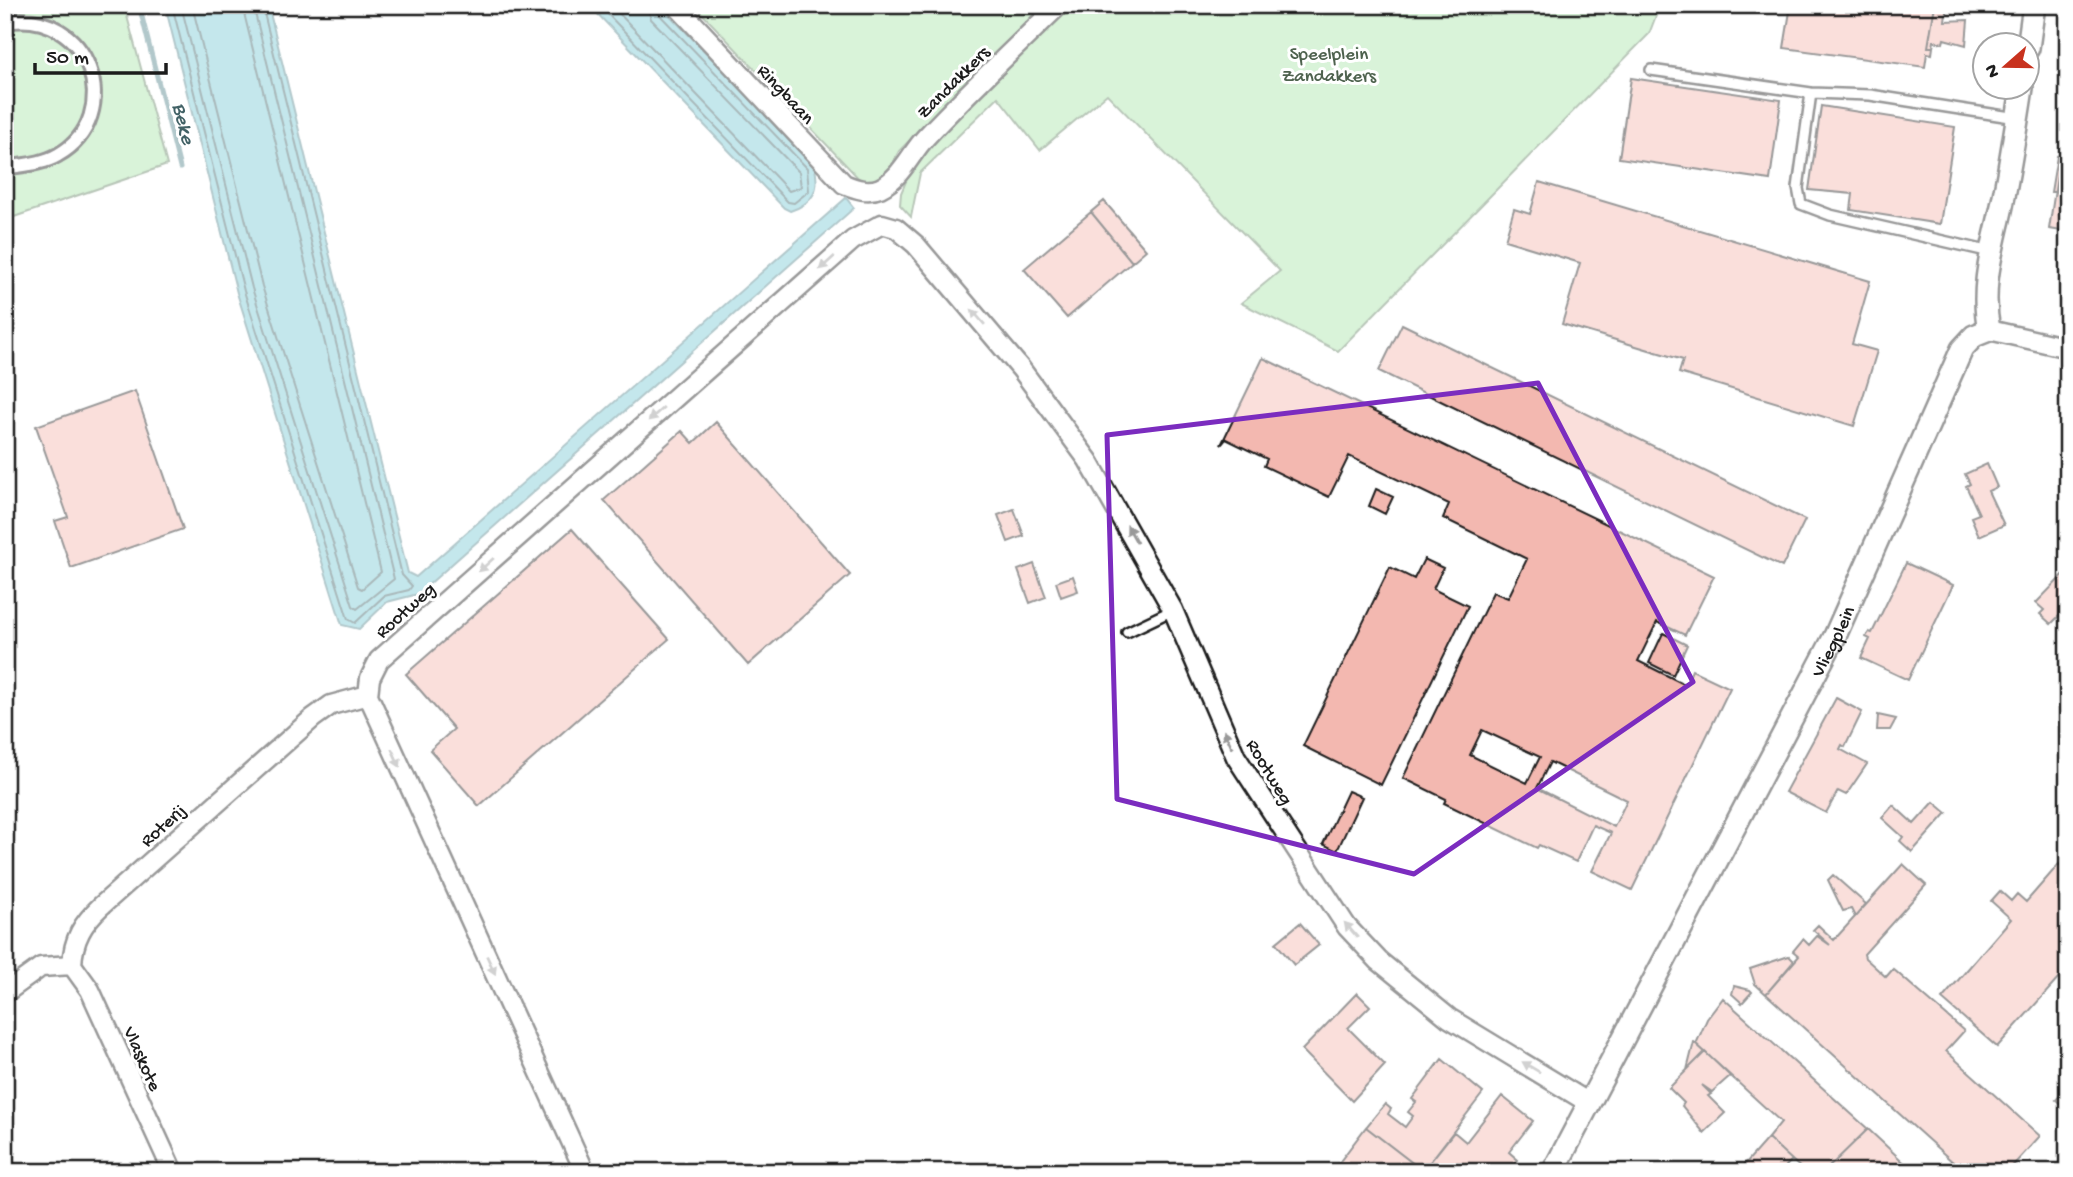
<svg xmlns="http://www.w3.org/2000/svg" width="2073" height="1177" font-family="'Gochi Hand',sans-serif">
<style>
.green{fill:#aae4aa;stroke:#638063;stroke-width:2}
.water{fill:#7bcbd6;stroke:#55858c;stroke-width:2}
.lines{fill:none;stroke-linecap:round;stroke-linejoin:round}
.shore{stroke:#426266;stroke-width:2}
.stream{stroke:#55858c;stroke-width:5}
.building{fill:#f3b8b0;stroke:#1c1c1c;stroke-width:2;fill-rule:evenodd}
.service-casing{stroke:#1c1c1c;stroke-width:14}
.pedestrian-casing{stroke:#1c1c1c;stroke-width:18}
.minor-casing{stroke:#1c1c1c;stroke-width:23}
.tertiary-casing{stroke:#1c1c1c;stroke-width:26}
.service{stroke:#fff;stroke-width:9}
.pedestrian{stroke:#fff;stroke-width:12}
.minor{stroke:#fff;stroke-width:18}
.tertiary{stroke:#fff;stroke-width:21}
.oneway{fill:#999}
.marked{fill:none;stroke:#7b2cbf;stroke-width:5;stroke-linejoin:round}
.labels{text-anchor:middle;stroke-width:6;stroke-linejoin:round;paint-order:stroke}
.park-label{font-size:19px;fill:#4e624e;stroke:#fff}
.street-label{font-size:19px;fill:#1c1c1c;stroke:#fff}
.water-label{font-size:21px;font-style:italic;fill:#426266;stroke:#fff}
</style>
<rect width="100%" height="100%" fill="#fff"/>
<filter id="ink" filterUnits="userSpaceOnUse"><feTurbulence type="fractalNoise" baseFrequency=".0143" numOctaves="2"/><feDisplacementMap in="SourceGraphic" scale="14" xChannelSelector="R" yChannelSelector="G"/><feConvolveMatrix kernelMatrix="1 2 1 2 8 2 1 2 1" color-interpolation-filters="sRGB"/></filter>
<g filter="url(#ink)">
<!-- green -->
<path class="green" d="M 5,5 L 124,5 L 167,165 L 5,220 Z
M 694,5 L 1043,5 L 899,151 L 884,179 L 864,184 Z
M 1067,5 L 1660,5 L 1649,34 L 1338,351 L 1241,303 L 1280,271 L 1107,94 L 1040,150 L 998,97 L 920,173 L 911,217 L 900,205 L 901,193 L 918,153 Z"/>
<!-- water -->
<path class="water" d="M 165,5 L 268,5 L 408,573 L 416,577 L 846,198 L 854,208 L 418,594 L 387,602 L 359,629 L 342,625 L 237,293 Z
M 589,5 L 660,5 L 814,165 C 821,189 814,203 790,211 L 784,208 Z"/>
<g class="lines">
<!-- shore -->
<path class="shore" d="M 172,5 L 244,291 L 348,619 L 355,623 L 384,596 L 409,590 L 412,586 L 402,575 L 262,5
M 181,5 L 252,288 L 353,606 L 357,609 L 394,579 L 253,5
M 192,5 L 262,286 L 358,587 L 362,589 L 381,572 L 242,5
M 599,5 L 788,202 L 794,203 L 809,191 L 807,168 L 658,13 L 655,5
M 611,5 L 789,191 L 801,187 L 799,172 L 651,19 L 647,5"/>
<!-- stream -->
<path class="stream" d="M 139,5 L 180,168"/>
</g>
<!-- building -->
<path class="building" d="M 1791,5 L 1935,5 L 1928,47 L 1933,47 L 1932,54 L 1927,53 L 1925,67 L 1784,48 Z
M 1935,5 L 1947,5 L 1945,21 L 1968,20 L 1966,45 L 1944,39 L 1943,43 L 1934,41 L 1933,47 L 1928,47 Z
M 1631,78 L 1781,100 L 1770,180 L 1619,158 Z
M 1821,106 L 1955,127 L 1940,224 L 1851,210 L 1853,194 L 1809,190 Z
M 2057,156 L 2060,157 L 2055,192 L 2051,192 Z
M 2060,157 L 2068,158 L 2068,232 L 2049,229 Z
M 1539,182 L 1870,281 L 1852,344 L 1877,351 L 1854,426 L 1679,373 L 1683,360 L 1562,324 L 1580,263 L 1505,240 L 1514,209 L 1530,214 Z
M 1104,201 L 1146,250 L 1132,262 L 1091,212 Z
M 1091,212 L 1132,262 L 1067,318 L 1024,269 Z
M 1402,324 L 1805,520 L 1782,567 L 1379,371 Z
M 1263,358 L 1714,576 L 1685,635 L 1657,622 L 1638,661 L 1686,685 L 1692,670 L 1730,688 L 1632,890 L 1592,871 L 1611,833 L 1593,825 L 1576,862 L 1539,845 L 1537,848 L 1444,803 L 1446,799 L 1403,778 L 1493,592 L 1508,598 L 1527,559 L 1443,518 L 1449,504 L 1349,456 L 1329,497 L 1264,466 L 1267,459 L 1226,439 L 1221,445 ZM 1482,730 L 1540,757 L 1527,783 L 1470,755 ZM 1550,762 L 1627,800 L 1614,827 L 1537,788 Z
M 135,391 L 183,529 L 71,568 L 55,521 L 68,517 L 36,426 Z
M 716,422 L 850,575 L 748,665 L 604,500 L 682,431 L 693,443 Z
M 1987,464 L 1997,487 L 1988,491 L 2004,525 L 1979,536 L 1971,517 L 1979,514 L 1966,486 L 1970,484 L 1965,474 Z
M 1376,489 L 1393,497 L 1385,514 L 1369,506 Z
M 1014,509 L 1024,536 L 1008,542 L 998,515 Z
M 572,529 L 669,639 L 479,806 L 430,750 L 454,729 L 406,674 Z
M 1424,559 L 1443,568 L 1433,589 L 1468,606 L 1381,785 L 1303,746 L 1390,567 L 1414,579 Z
M 1906,563 L 1953,585 L 1908,680 L 1861,658 L 1870,639 L 1866,637 L 1869,632 L 1872,633 Z
M 1034,564 L 1046,597 L 1030,603 L 1018,570 Z
M 2068,570 L 2068,607 L 2051,624 L 2040,614 L 2044,610 L 2036,603 Z
M 1073,576 L 1078,591 L 1061,597 L 1056,582 Z
M 1663,633 L 1687,645 L 1673,675 L 1649,663 Z
M 1836,698 L 1862,712 L 1845,747 L 1842,745 L 1840,749 L 1867,764 L 1846,795 L 1838,791 L 1826,813 L 1785,792 Z
M 1878,715 L 1896,719 L 1890,730 L 1877,730 Z
M 1348,791 L 1362,797 L 1337,851 L 1323,844 Z
M 1934,802 L 1947,813 L 1912,852 L 1900,841 L 1903,837 L 1882,818 L 1893,805 L 1914,824 Z
M 1903,864 L 1926,885 L 1864,954 L 1865,958 L 1886,977 L 1893,969 L 1964,1031 L 1946,1051 L 2040,1136 L 2007,1172 L 1964,1172 L 1766,994 L 1799,956 L 1793,951 L 1803,939 L 1809,945 L 1817,936 L 1830,945 L 1813,930 L 1818,925 L 1834,940 Z
M 2059,864 L 2068,872 L 2068,986 L 2059,978 L 1997,1047 L 1942,999 L 2011,919 L 1991,901 L 2000,891 L 2011,901 L 2017,894 L 2026,902 Z
M 1833,875 L 1866,904 L 1855,917 L 1851,909 L 1843,911 L 1828,880 Z
M 1300,923 L 1319,945 L 1294,965 L 1276,943 Z
M 1789,956 L 1794,961 L 1766,994 L 1755,984 L 1750,969 Z
M 1734,986 L 1750,990 L 1752,992 L 1742,1003 L 1732,994 Z
M 1357,993 L 1370,1006 L 1348,1028 L 1385,1065 L 1352,1101 L 1302,1050 Z
M 1723,998 L 1868,1129 L 1824,1172 L 1805,1172 L 1768,1138 L 1781,1122 L 1696,1044 L 1707,1019 Z
M 1694,1042 L 1705,1052 L 1687,1070 Z
M 1705,1052 L 1730,1076 L 1712,1092 L 1702,1085 L 1711,1094 L 1708,1096 L 1725,1113 L 1704,1133 L 1682,1106 L 1684,1103 L 1669,1088 Z
M 1442,1059 L 1483,1093 L 1423,1171 L 1366,1127 L 1385,1104 L 1391,1109 L 1388,1114 L 1405,1127 L 1413,1116 L 1408,1112 L 1416,1102 L 1412,1099 Z
M 2068,1087 L 2068,1110 L 2056,1100 Z
M 1502,1096 L 1533,1121 L 1509,1152 L 1518,1160 L 1509,1172 L 1423,1171 L 1454,1132 L 1466,1142 Z
M 1366,1127 L 1423,1171 L 1424,1172 L 1332,1172 Z
M 1868,1129 L 1914,1172 L 1824,1172 Z
M 1768,1138 L 1792,1160 L 1786,1166 L 1791,1172 L 1738,1172 Z"/>
<g class="lines">
<!-- service casing -->
<g class="service-casing">
<path id="service" d="M 1651,70 L 1811,93 L 1870,95 L 2017,118
M 1811,93 L 1798,188 L 1801,204 L 1830,215 L 1991,252
M 1127,632 L 1173,610"/>
</g>
<!-- pedestrian casing -->
<g class="pedestrian-casing">
<path id="pedestrian" d="M 5,22 C 91,6 126,117 58,155 C 43,164 22,165 5,168"/>
</g>
<!-- minor casing -->
<g class="minor-casing">
<path id="minor" d="M 676,5 L 844,184 C 856,189 868,193 880,188 C 902,177 910,154 926,137 C 969,91 1014,49 1059,5
M 1989,330 L 2068,348
M 72,965 C 73,939 83,923 101,906 L 313,718 L 331,705 L 368,695
M 72,965 L 90,990 L 173,1172
M 5,993 L 41,967 L 72,965
M 585,1172 L 368,695 L 370,678 L 379,660 L 853,240 L 882,224 L 896,228 L 916,245 L 1021,369 L 1088,460 L 1173,610 L 1236,757 L 1347,927 L 1379,961 L 1449,1018 L 1589,1103"/>
</g>
<!-- tertiary casing -->
<g class="tertiary-casing">
<g id="tertiary">
<path d="M 2028,48 L 2034,5"/>
<path id="s1" d="M 1553,1172 L 1835,636 L 1962,349 L 1974,336 L 1989,330 C 1980,286 1993,248 2002,206 C 2010,167 2016,127 2022,88"/>
</g>
</g>
<!-- service -->
<use href="#service" class="service"/>
<!-- pedestrian -->
<use href="#pedestrian" class="pedestrian"/>
<!-- minor -->
<use href="#minor" class="minor"/>
<!-- tertiary -->
<use href="#tertiary" class="tertiary"/>
</g>
<!-- one-way arrows -->
<defs><path id="oneway-solid" d="M-6-.8H1V-3.2L6.5 0L1 3.2V.8H-6Z" transform="scale(1.75)"/></defs>
<g class="oneway">
<use href="#oneway-solid" transform="translate(827 263) rotate(138)"/>
<use href="#oneway-solid" transform="translate(978 317) rotate(-131)"/>
<use href="#oneway-solid" transform="translate(656 414) rotate(138)"/>
<use href="#oneway-solid" transform="translate(1132 534) rotate(-119)"/>
<use href="#oneway-solid" transform="translate(486 565) rotate(138)"/>
<use href="#oneway-solid" transform="translate(1228 739) rotate(-114)"/>
<use href="#oneway-solid" transform="translate(396 758) rotate(65)"/>
<use href="#oneway-solid" transform="translate(1351 930) rotate(-131)"/>
<use href="#oneway-solid" transform="translate(491 965) rotate(65)"/>
<use href="#oneway-solid" transform="translate(1531 1067) rotate(-149)"/>
</g>
</g>
<!-- marked area -->
<path d="M0 0H2073V1177H0ZM 1538,383 L 1693,682 L 1414,874 L 1117,799 L 1107,435 Z" fill="#fff" fill-opacity=".55" fill-rule="evenodd"/>
<path class="marked" d="M 1538,383 L 1693,682 L 1414,874 L 1117,799 L 1107,435 Z"/>
<g class="labels">
<!-- park labels -->
<g class="park-label">
<text x="1329" y="59">Speelplein<tspan x="1329" dy="22">Zandakkers</tspan></text>
</g>
<!-- street labels -->
<g class="street-label">
<text transform="translate(952 81) rotate(-45)" y="7">Zandakkers</text>
<text transform="translate(787 93) rotate(47)" y="7">Ringbaan</text>
<text transform="translate(404 609) rotate(-42)" y="7">Rootweg</text>
<text dy="7" stroke="none"><textPath href="#s1" startOffset="600">Vliegplein</textPath></text>
<text transform="translate(1271 771) rotate(59)" y="7">Rootweg</text>
<text transform="translate(162 824) rotate(-42)" y="7">Roterij</text>
<text transform="translate(144 1058) rotate(66)" y="7">Vlaskote</text>
</g>
<!-- water labels -->
<g class="water-label">
<text transform="translate(185 123) rotate(76)" y="7">Beke</text>
</g>
</g>
<!-- margin -->
<rect width="2073" height="1177" fill="none" stroke="#fff" stroke-width="28"/>
<rect x="14" y="14" width="2045" height="1149" fill="none" stroke="#1c1c1c" stroke-width="2.5" filter="url(#ink)"/>
<!-- north arrow -->
<g transform="translate(2006 66) rotate(250)"><circle r="33" fill="#ffffff" stroke="#a4a4a4" stroke-width="2"/>
<path d="M0-5L12 26L0 18L-12 26Z" fill="#c8321e"/>
<text y="-10" font-size="19" font-weight="bold" text-anchor="middle" fill="#1c1c1c">N</text>
</g>
<!-- scale -->
<path d="M35 63v10h131v-10" fill="none" stroke="#1c1c1c" stroke-width="3.5"/>
<text x="46" y="63" font-size="21" fill="#1c1c1c" stroke="#ffffff" stroke-width="5" paint-order="stroke">50 m</text>
</svg>
